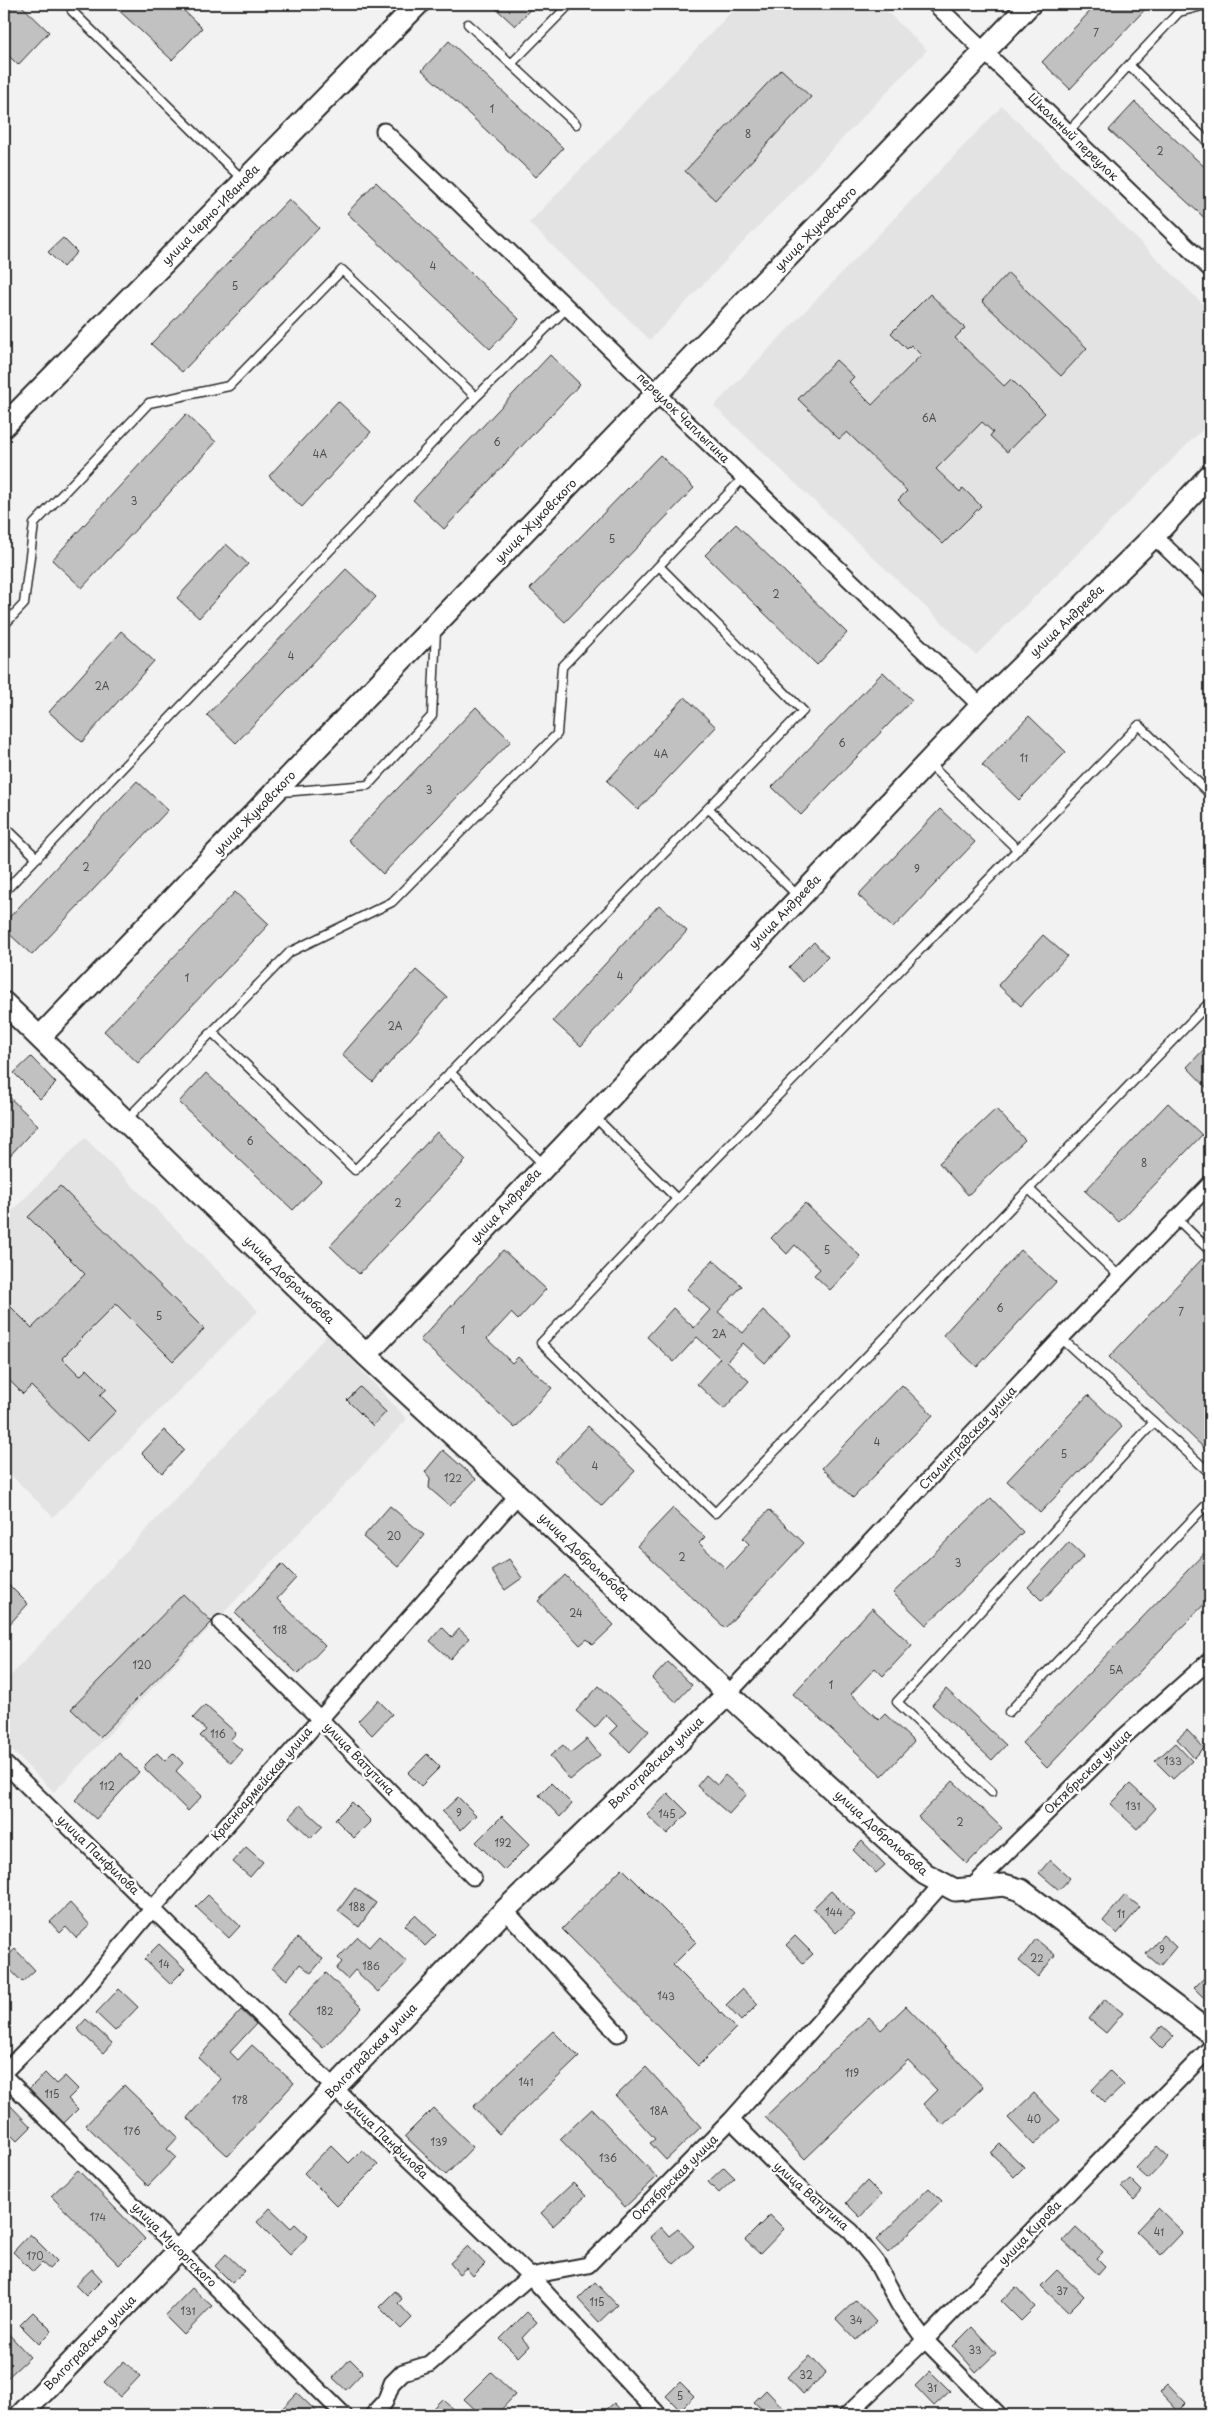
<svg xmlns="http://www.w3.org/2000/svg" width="1214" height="2419" font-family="'Playpen Sans',sans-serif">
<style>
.built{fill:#e3e3e3}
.building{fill:#c1c1c1;stroke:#2b2b2b}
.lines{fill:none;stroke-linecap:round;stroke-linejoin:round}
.lane-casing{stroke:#2b2b2b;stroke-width:11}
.street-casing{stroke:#2b2b2b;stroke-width:19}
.secondary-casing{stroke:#2b2b2b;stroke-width:25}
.lane{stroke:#fff;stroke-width:8}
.street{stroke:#fff;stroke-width:15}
.secondary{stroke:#fff;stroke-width:21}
.labels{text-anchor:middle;stroke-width:5;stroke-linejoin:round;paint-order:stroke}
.number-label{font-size:10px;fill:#505050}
.street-label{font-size:12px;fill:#2b2b2b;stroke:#fff}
</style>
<rect width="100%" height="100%" fill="#f2f2f2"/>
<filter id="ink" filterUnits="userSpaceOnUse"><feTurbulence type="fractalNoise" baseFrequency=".02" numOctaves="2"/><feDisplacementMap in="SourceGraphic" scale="10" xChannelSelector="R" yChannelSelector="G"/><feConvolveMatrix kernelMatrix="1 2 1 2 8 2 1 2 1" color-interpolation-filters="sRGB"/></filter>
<g filter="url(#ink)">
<!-- built -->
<path class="built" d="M 739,4 L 879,4 L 927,50 L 650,340 L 529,223 Z
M 1002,106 L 1210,311 L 1210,422 L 976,655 L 714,406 Z
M 85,1138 L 258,1311 L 53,1517 L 4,1468 L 4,1219 Z
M 328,1334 L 407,1419 L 54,1792 L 4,1743 L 4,1683 Z"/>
<!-- building -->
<path class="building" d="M 4,4 L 20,4 L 49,32 L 18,65 L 4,51 Z
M 112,4 L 177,4 L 202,28 L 172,60 Z
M 491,4 L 535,4 L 515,26 Z
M 1097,4 L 1150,4 L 1070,89 L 1042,62 Z
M 449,41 L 563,148 L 536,177 L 422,70 Z
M 781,69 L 811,97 L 715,200 L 685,171 Z
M 1135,102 L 1210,172 L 1210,223 L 1109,130 Z
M 376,182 L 519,319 L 490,349 L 347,213 Z
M 289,199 L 319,228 L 182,372 L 151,344 Z
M 63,238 L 77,252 L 63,267 L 48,252 Z
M 1008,273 L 1087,348 L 1061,376 L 982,301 Z
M 930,294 L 965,328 L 955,338 L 1004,386 L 1011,379 L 1045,413 L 1007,452 L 990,436 L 993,432 L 982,422 L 936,469 L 960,492 L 963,488 L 981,506 L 943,544 L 898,500 L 907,491 L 847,432 L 839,439 L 798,399 L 836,360 L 854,377 L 849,382 L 872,405 L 921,355 L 911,345 L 907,349 L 891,333 Z
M 550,355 L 580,384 L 444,529 L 413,500 Z
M 338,401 L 371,432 L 302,507 L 269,476 Z
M 186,414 L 216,442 L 82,588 L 52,560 Z
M 660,455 L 694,488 L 565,622 L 530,589 Z
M 736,524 L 847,633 L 817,665 L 705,555 Z
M 226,544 L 248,564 L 199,618 L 177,598 Z
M 346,569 L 376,597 L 236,743 L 207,715 Z
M 121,631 L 154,661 L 82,742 L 49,712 Z
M 883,672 L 912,700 L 801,815 L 772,787 Z
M 685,697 L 716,727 L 638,810 L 607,781 Z
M 476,707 L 511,741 L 383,874 L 348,840 Z
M 1029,716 L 1066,752 L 1019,800 L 982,765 Z
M 137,781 L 168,810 L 32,955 L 4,929 L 4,923 Z
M 940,809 L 975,842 L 893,928 L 858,895 Z
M 235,892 L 269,924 L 138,1063 L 104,1031 Z
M 659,905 L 687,931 L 581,1046 L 553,1021 Z
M 1043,935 L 1067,956 L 1021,1006 L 998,985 Z
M 814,942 L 828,957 L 803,982 L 789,967 Z
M 416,970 L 447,997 L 373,1082 L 342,1055 Z
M 1210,1043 L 1210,1091 L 1187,1067 Z
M 31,1057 L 56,1083 L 40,1099 L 14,1073 Z
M 206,1073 L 321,1181 L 293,1210 L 179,1102 Z
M 4,1092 L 38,1125 L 4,1162 Z
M 1168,1103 L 1202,1135 L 1119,1222 L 1085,1191 Z
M 996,1109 L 1025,1140 L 968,1195 L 939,1163 Z
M 437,1132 L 466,1160 L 359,1274 L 330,1246 Z
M 60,1186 L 204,1329 L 173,1361 L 116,1304 L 62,1358 L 80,1376 L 87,1369 L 107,1389 L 100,1395 L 116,1411 L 87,1441 L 31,1386 L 23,1394 L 4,1375 L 4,1300 L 32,1328 L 85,1274 L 28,1217 Z
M 805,1203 L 861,1257 L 830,1290 L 814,1275 L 820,1269 L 795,1245 L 787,1254 L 771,1238 Z
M 503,1250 L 546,1289 L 518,1320 L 511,1313 L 487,1339 L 512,1363 L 518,1357 L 552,1388 L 515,1428 L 420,1340 Z
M 1021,1250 L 1056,1282 L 977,1367 L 943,1335 Z
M 1202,1259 L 1210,1267 L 1210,1442 L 1204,1448 L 1109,1357 Z
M 713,1260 L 742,1286 L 718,1312 L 743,1333 L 763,1310 L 790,1335 L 765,1363 L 743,1343 L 727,1361 L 749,1381 L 724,1409 L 697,1384 L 720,1358 L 697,1337 L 674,1362 L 647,1337 L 673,1308 L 694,1328 L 710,1310 L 687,1289 Z
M 902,1385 L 933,1415 L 853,1498 L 822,1468 Z
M 360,1387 L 386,1412 L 373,1426 L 347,1400 Z
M 1088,1395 L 1122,1427 L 1040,1513 L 1007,1481 Z
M 588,1426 L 635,1471 L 602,1506 L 555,1461 Z
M 164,1430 L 184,1450 L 162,1473 L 142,1453 Z
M 443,1450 L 476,1479 L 450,1506 L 429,1488 L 430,1478 L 425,1472 Z
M 991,1498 L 1023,1532 L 926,1625 L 893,1593 Z
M 390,1506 L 424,1535 L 398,1567 L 363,1537 Z
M 673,1508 L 705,1537 L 699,1543 L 726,1569 L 749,1544 L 743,1538 L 769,1510 L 804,1543 L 725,1628 L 637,1546 Z
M 1069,1542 L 1084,1556 L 1042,1601 L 1028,1587 Z
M 1210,1547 L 1210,1598 L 1047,1768 L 1022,1743 Z
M 509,1559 L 522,1578 L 505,1590 L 491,1570 Z
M 282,1564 L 296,1578 L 277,1599 L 325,1646 L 298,1674 L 235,1613 Z
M 565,1575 L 614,1625 L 593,1645 L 587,1639 L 580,1645 L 538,1601 Z
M 4,1580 L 28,1604 L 4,1630 Z
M 183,1594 L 212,1622 L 100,1737 L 71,1709 Z
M 872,1608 L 912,1645 L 883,1676 L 875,1668 L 851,1694 L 879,1720 L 885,1714 L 914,1742 L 882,1776 L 793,1694 Z
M 442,1627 L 452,1637 L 459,1629 L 469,1638 L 450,1659 L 430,1641 Z
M 668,1662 L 692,1685 L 676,1702 L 652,1679 Z
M 599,1686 L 649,1731 L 630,1752 L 610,1733 L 617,1726 L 606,1715 L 595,1728 L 576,1711 Z
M 946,1689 L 1006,1745 L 992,1760 L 932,1705 Z
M 378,1700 L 392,1714 L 372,1735 L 358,1721 Z
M 205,1705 L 236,1733 L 230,1740 L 242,1750 L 231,1763 L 200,1736 L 206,1730 L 193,1718 Z
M 1187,1730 L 1204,1748 L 1194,1758 L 1177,1739 Z
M 587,1739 L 600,1755 L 570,1780 L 550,1756 L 563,1745 L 570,1753 Z
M 1175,1743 L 1192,1761 L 1173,1779 L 1155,1761 Z
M 119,1753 L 139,1772 L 96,1819 L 75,1800 Z
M 157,1753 L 165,1761 L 173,1753 L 183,1763 L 176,1771 L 202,1796 L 188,1811 L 143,1767 Z
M 427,1754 L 440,1767 L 421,1786 L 408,1773 Z
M 706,1775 L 717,1785 L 725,1775 L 747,1794 L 729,1814 L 697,1786 Z
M 953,1781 L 1002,1828 L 967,1864 L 918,1817 Z
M 551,1783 L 572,1804 L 560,1817 L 539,1795 Z
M 1130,1784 L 1156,1808 L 1137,1829 L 1110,1804 Z
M 668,1793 L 688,1813 L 667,1834 L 647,1815 Z
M 458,1797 L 476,1815 L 461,1830 L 442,1812 Z
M 352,1802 L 371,1821 L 354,1838 L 335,1819 Z
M 300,1805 L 323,1826 L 311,1838 L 289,1817 Z
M 502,1816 L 530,1844 L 504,1870 L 476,1842 Z
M 862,1841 L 885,1865 L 876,1873 L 853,1850 Z
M 246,1847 L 263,1862 L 250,1877 L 233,1862 Z
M 1050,1860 L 1070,1878 L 1059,1890 L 1039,1873 Z
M 622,1868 L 696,1942 L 673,1965 L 736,2028 L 698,2066 L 562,1929 Z
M 355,1888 L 376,1903 L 359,1927 L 338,1911 Z
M 831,1891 L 855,1915 L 836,1933 L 813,1908 Z
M 208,1895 L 240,1926 L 229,1938 L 196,1907 Z
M 1125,1895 L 1140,1907 L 1117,1934 L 1103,1921 Z
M 70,1903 L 90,1925 L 76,1938 L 66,1927 L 60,1933 L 50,1922 Z
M 415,1915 L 436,1935 L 425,1946 L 405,1925 Z
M 1163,1935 L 1176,1947 L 1160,1966 L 1146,1954 Z
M 379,1936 L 407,1962 L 378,1992 L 355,1970 L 347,1979 L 336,1969 L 342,1962 L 338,1958 L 358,1937 L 369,1947 Z
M 795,1936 L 813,1954 L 803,1963 L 786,1945 Z
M 297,1938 L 323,1959 L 311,1973 L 300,1964 L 287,1980 L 272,1968 Z
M 1036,1939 L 1055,1955 L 1038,1977 L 1019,1961 Z
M 159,1944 L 185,1969 L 170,1984 L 144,1959 Z
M 15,1949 L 35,1970 L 22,1982 L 4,1963 L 4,1960 Z
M 1210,1972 L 1210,2004 L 1194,1988 Z
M 326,1973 L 362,2008 L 323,2048 L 287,2014 Z
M 119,1989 L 138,2007 L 115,2031 L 96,2013 Z
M 742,1989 L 758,2004 L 741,2021 L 726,2005 Z
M 1105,1999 L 1123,2013 L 1106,2033 L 1089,2019 Z
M 906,2006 L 983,2087 L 943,2125 L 923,2104 L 937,2090 L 908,2060 L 805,2159 L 765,2117 L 869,2017 L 881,2030 Z
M 241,2010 L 256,2024 L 230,2052 L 238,2060 L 252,2045 L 294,2083 L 228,2156 L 187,2118 L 221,2079 L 198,2058 Z
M 86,2019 L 112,2043 L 103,2053 L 77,2029 Z
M 1162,2026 L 1174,2037 L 1162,2049 L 1151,2038 Z
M 553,2031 L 579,2057 L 499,2134 L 473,2107 Z
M 646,2067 L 701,2127 L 666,2160 L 650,2143 L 655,2139 L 616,2096 Z
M 1110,2071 L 1124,2085 L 1105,2103 L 1092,2090 Z
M 45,2073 L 56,2084 L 65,2076 L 78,2089 L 68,2099 L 78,2109 L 63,2124 L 28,2090 Z
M 124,2085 L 178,2137 L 167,2149 L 176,2157 L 148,2186 L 86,2125 Z
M 1034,2093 L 1060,2120 L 1034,2145 L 1008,2118 Z
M 10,2105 L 31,2127 L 17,2141 L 4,2128 L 4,2111 Z
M 433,2108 L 473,2147 L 446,2175 L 405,2136 Z
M 592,2109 L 657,2177 L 625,2207 L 560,2139 Z
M 1000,2144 L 1024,2167 L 1014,2177 L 991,2153 Z
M 331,2145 L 349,2163 L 362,2150 L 378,2165 L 337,2206 L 304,2173 Z
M 1157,2146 L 1169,2157 L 1148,2179 L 1136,2168 Z
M 724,2167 L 735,2178 L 719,2193 L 708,2182 Z
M 78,2170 L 145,2239 L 119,2265 L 51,2196 Z
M 1130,2179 L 1142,2191 L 1134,2200 L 1121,2187 Z
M 867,2181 L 881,2195 L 860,2217 L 846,2203 Z
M 573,2183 L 586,2196 L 553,2226 L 541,2213 Z
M 929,2188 L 942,2201 L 888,2253 L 876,2240 Z
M 270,2208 L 291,2228 L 295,2224 L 308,2236 L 290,2255 L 257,2222 Z
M 1158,2208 L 1183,2232 L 1161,2255 L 1136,2231 Z
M 770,2215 L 784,2229 L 760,2254 L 745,2240 Z
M 661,2227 L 669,2236 L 678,2229 L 694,2246 L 674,2264 L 650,2237 Z
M 1076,2227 L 1103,2252 L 1097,2258 L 1105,2266 L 1098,2274 L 1063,2241 Z
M 30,2234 L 57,2261 L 49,2269 L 42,2263 L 33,2272 L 13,2252 Z
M 468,2246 L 485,2264 L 473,2276 L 466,2268 L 459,2274 L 450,2263 Z
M 226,2254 L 244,2271 L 232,2283 L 215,2266 Z
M 92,2269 L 102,2280 L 86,2296 L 75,2285 Z
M 1057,2270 L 1084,2296 L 1068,2312 L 1041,2286 Z
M 595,2282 L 617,2305 L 599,2322 L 578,2299 Z
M 1016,2287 L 1035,2307 L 1021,2321 L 1001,2301 Z
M 192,2288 L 212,2306 L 184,2335 L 165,2316 Z
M 395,2291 L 402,2299 L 398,2303 L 412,2318 L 401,2329 L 379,2307 Z
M 856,2300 L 876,2322 L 856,2340 L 836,2319 Z
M 33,2312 L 52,2331 L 39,2344 L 20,2325 Z
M 527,2312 L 537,2322 L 522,2338 L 529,2346 L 518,2357 L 500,2339 Z
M 972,2327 L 996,2353 L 976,2372 L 953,2346 Z
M 4,2329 L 30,2357 L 7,2378 L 4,2374 Z
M 810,2356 L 826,2373 L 803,2394 L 787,2377 Z
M 350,2359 L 363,2372 L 346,2390 L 333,2378 Z
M 124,2361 L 140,2376 L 120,2397 L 104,2382 Z
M 930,2371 L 950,2391 L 934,2406 L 915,2386 Z
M 491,2372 L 515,2395 L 496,2415 L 481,2415 L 464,2399 Z
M 680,2382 L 694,2396 L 680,2410 L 666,2396 Z
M 1168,2384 L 1186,2403 L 1178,2411 L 1160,2392 Z
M 766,2390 L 785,2410 L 780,2415 L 768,2415 L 754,2402 Z
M 297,2393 L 320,2415 L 276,2415 Z
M 442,2399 L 459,2415 L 426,2415 Z
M 614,2403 L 625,2415 L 600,2415 Z"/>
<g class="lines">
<!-- lane casing -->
<g class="lane-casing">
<path id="lane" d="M 1210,4 L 1179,12 L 1129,65 L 1210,144
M 72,11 L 243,180
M 468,24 L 576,124
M 511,64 L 570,4
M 1068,132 L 1129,65
M 4,625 L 24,604 L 34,524 L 149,403 L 229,386 L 342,270 L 476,397
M 928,763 L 1018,850
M 282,792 L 368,785 L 432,716 L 436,630
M 1210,794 L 1139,725 L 677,1199 L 541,1343 L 715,1513 L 1210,1002
M 708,808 L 798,896
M 4,826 L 37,858
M 4,892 L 476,397 L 568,307
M 212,1032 L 355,1170 L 803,711 L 659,566
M 450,1072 L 544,1165
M 594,1116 L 677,1199
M 127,1119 L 290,952 L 392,902 L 557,734 L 562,667 L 744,477
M 1029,1189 L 1120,1277
M 1177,1219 L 1210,1251
M 1061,1338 L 1210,1473
M 1009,1712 L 1210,1501
M 992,1792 L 897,1702 L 1154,1422"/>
</g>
<!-- street casing -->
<g class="street-casing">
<path id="street" d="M 935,4 L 1210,269
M 384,131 L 981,706
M 1154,536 L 1210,590
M 221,1623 L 319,1718 L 473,1877
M 728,1694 L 1061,1338 L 1210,1184
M 4,1763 L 354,2107 L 530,2276 L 659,2415
M 971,1888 L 1119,1741 L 1210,1660
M 505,1910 L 618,2034
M 4,2072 L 78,1998 L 153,1908 L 518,1495
M 4,2076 L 344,2415
M 731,2120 L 800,2189 L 851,2231 L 876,2262 L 899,2305 L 925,2340 L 999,2415
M 373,2415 L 385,2402 L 392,2383 L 403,2372 L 429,2364 L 530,2276 L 588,2265 L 731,2120 L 942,1884
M 847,2415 L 925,2340 L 1210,2048"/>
</g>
<!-- secondary casing -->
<g class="secondary-casing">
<path id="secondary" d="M 4,426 L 418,4
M 4,1003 L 366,1355 L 518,1495 L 743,1708 L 925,1874 L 955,1890 L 1004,1885 L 1021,1890 L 1210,2033
M 40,1037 L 1030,4
M 366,1355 L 981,706 L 1154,536 L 1210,475
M 21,2415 L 505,1910 L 728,1694"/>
</g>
<!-- lane -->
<use href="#lane" class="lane"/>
<!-- street -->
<use href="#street" class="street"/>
<!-- secondary -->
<use href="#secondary" class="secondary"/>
</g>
</g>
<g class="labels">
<!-- number labels -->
<g class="number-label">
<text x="1096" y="37">7</text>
<text x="492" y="113">1</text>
<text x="748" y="138">8</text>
<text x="1160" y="155">2</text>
<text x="433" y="270">4</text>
<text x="235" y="290">5</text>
<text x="929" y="422">6А</text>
<text x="497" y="446">6</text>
<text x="320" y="458">4А</text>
<text x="134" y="505">3</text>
<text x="612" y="543">5</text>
<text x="776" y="598">2</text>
<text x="291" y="660">4</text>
<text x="102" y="690">2А</text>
<text x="842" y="747">6</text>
<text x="661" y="758">4А</text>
<text x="1024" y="762">11</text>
<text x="429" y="794">3</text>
<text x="86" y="871">2</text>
<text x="917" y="873">9</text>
<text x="620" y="980">4</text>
<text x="187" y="982">1</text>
<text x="395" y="1030">2А</text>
<text x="250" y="1145">6</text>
<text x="1144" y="1167">8</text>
<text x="398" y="1207">2</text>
<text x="827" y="1254">5</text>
<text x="1000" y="1312">6</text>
<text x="1181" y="1316">7</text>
<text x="159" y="1320">5</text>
<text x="463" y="1334">1</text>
<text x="719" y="1338">2А</text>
<text x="877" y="1446">4</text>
<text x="1064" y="1458">5</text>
<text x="595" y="1470">4</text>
<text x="453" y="1482">122</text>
<text x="394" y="1540">20</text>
<text x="682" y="1561">2</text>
<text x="958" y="1567">3</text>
<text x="576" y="1617">24</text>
<text x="280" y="1634">118</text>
<text x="142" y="1669">120</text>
<text x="1116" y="1674">5А</text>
<text x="831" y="1689">1</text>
<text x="218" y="1738">116</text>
<text x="1173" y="1765">133</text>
<text x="107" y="1790">112</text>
<text x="1133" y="1810">131</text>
<text x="459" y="1817">9</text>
<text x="667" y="1818">145</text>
<text x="960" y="1826">2</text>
<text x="503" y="1847">192</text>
<text x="357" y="1911">188</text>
<text x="834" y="1916">144</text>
<text x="1121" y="1918">11</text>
<text x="1162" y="1954">9</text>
<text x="1037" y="1962">22</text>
<text x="164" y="1968">14</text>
<text x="371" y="1970">186</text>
<text x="666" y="2000">143</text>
<text x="325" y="2015">182</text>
<text x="852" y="2077">119</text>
<text x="526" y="2086">141</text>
<text x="52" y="2098">115</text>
<text x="240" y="2104">178</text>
<text x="659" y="2115">18А</text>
<text x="1034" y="2123">40</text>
<text x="132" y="2135">176</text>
<text x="439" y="2146">139</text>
<text x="608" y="2162">136</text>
<text x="98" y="2221">174</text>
<text x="1159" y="2236">41</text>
<text x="35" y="2260">170</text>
<text x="1062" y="2295">37</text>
<text x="597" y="2306">115</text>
<text x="188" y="2315">131</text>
<text x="856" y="2324">34</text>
<text x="975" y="2354">33</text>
<text x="806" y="2379">32</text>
<text x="932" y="2392">31</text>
<text x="680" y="2400">5</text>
</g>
<!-- street labels -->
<g class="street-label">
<text transform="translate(1073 137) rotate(44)" y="4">Школьный переулок</text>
<text transform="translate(211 215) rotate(-46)" y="4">улица Черно-Иванова</text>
<text transform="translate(816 229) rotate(-46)" y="4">улица Жуковского</text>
<text transform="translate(683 418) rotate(44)" y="4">переулок Чаплыгина</text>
<text transform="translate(536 521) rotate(-46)" y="4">улица Жуковского</text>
<text transform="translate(1067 621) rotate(-44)" y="4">улица Андреева</text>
<text transform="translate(255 813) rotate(-46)" y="4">улица Жуковского</text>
<text transform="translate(785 912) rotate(-46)" y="4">улица Андреева</text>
<text transform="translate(506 1206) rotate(-47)" y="4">улица Андреева</text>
<text transform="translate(289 1280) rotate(44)" y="4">улица Добролюбова</text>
<text transform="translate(968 1438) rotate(-47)" y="4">Сталинградская улица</text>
<text transform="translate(584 1557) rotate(44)" y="4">улица Добролюбова</text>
<text transform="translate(359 1759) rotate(46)" y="4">улица Ватутина</text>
<text transform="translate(656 1763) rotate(-44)" y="4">Волгоградская улица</text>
<text transform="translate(1088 1772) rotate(-44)" y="4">Октябрьская улица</text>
<text transform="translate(262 1784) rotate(-49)" y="4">Красноармейская улица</text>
<text transform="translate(881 1833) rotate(42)" y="4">улица Добролюбова</text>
<text transform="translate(98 1855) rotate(44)" y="4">улица Панфилова</text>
<text transform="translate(371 2051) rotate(-46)" y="4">Волгоградская улица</text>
<text transform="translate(387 2139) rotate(44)" y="4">улица Панфилова</text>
<text transform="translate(675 2178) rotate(-45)" y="4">Октябрьская улица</text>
<text transform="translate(811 2196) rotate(42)" y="4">улица Ватутина</text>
<text transform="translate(1030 2233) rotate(-46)" y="4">улица Кирова</text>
<text transform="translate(174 2245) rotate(45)" y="4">улица Мусоргского</text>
<text transform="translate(90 2343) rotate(-46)" y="4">Волгоградская улица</text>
</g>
</g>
<!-- margin -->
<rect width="1214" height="2419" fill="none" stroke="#fff" stroke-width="20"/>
<rect x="10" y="10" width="1194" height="2399" fill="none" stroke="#2b2b2b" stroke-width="2" filter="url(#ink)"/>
</svg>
